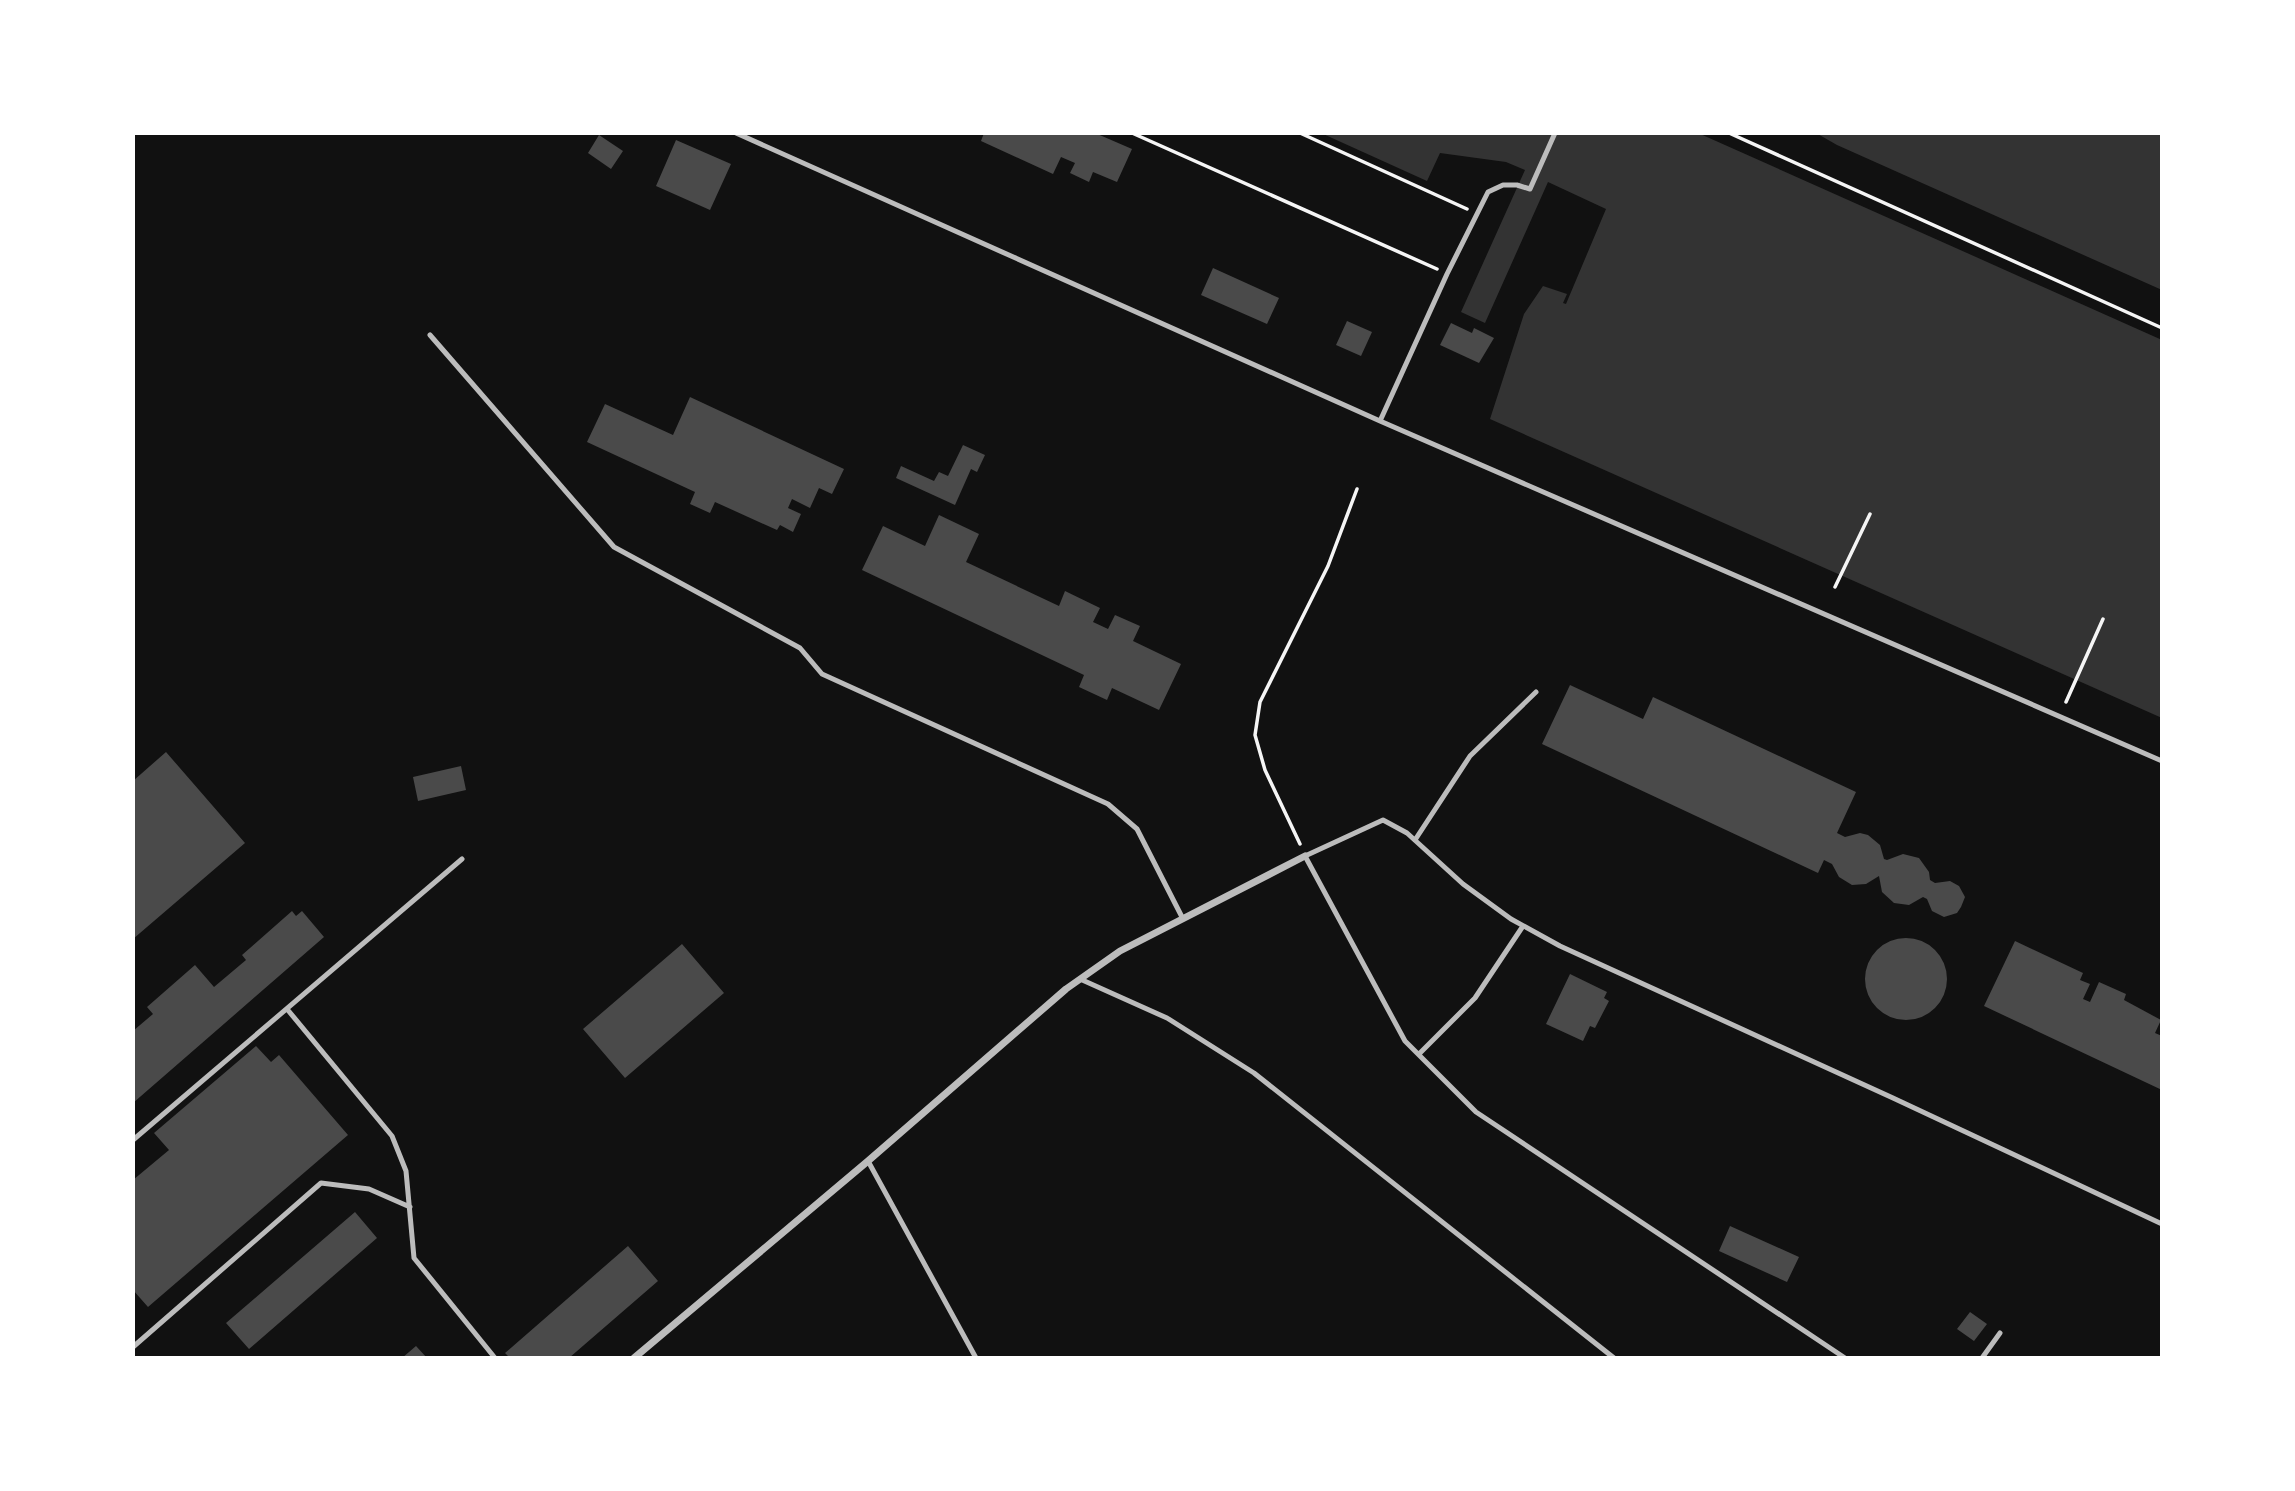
<svg xmlns="http://www.w3.org/2000/svg" width="2295" height="1491" font-family="'Work Sans',sans-serif">
<style>
.water{fill:#333}
.building{fill:#4a4a4a}
.lines{fill:none;stroke-linecap:round;stroke-linejoin:round}
.path{stroke:#f5f5f5;stroke-width:3.5}
.service{stroke:#bcbcbc;stroke-width:5}
.minor{stroke:#bcbcbc;stroke-width:7}
</style>
<rect width="100%" height="100%" fill="#111"/>
<!-- water -->
<path class="water" d="M 1321,133 L 1698,133 L 2162,340 L 2162,718 L 1490,419 L 1524,314 L 1543,286 L 1567,294 L 1563,303 L 1566,304 L 1606,209 L 1548,182 L 1485,323 L 1461,312 L 1525,170 L 1506,162 L 1440,153 L 1427,181 Z
M 1816,133 L 2162,133 L 2162,290 L 1837,145 Z"/>
<!-- building -->
<path class="building" d="M 984,133 L 1095,133 L 1132,149 L 1117,182 L 1093,172 L 1089,182 L 1070,173 L 1075,163 L 1061,157 L 1053,174 L 981,141 Z
M 599,135 L 623,151 L 611,169 L 588,153 Z
M 676,140 L 731,164 L 710,210 L 656,186 Z
M 1213,268 L 1279,298 L 1267,324 L 1201,295 Z
M 1347,321 L 1372,332 L 1361,356 L 1336,345 Z
M 1451,323 L 1472,333 L 1474,328 L 1494,338 L 1479,363 L 1440,345 Z
M 690,397 L 844,469 L 832,494 L 819,488 L 810,508 L 792,499 L 788,508 L 801,514 L 793,532 L 780,525 L 777,530 L 715,502 L 710,513 L 690,504 L 695,492 L 587,442 L 605,404 L 673,435 Z
M 963,445 L 985,455 L 977,472 L 971,469 L 955,505 L 896,478 L 901,466 L 934,481 L 939,472 L 948,476 Z
M 939,515 L 979,534 L 966,562 L 1059,606 L 1065,591 L 1100,608 L 1093,622 L 1108,629 L 1115,615 L 1140,626 L 1133,641 L 1181,664 L 1159,710 L 1112,688 L 1107,700 L 1079,687 L 1084,675 L 862,570 L 883,526 L 925,546 Z
M 1570,685 L 1643,719 L 1653,697 L 1856,792 L 1837,833 L 1845,837 L 1860,833 L 1868,835 L 1880,845 L 1884,859 L 1887,860 L 1903,854 L 1919,858 L 1929,872 L 1930,880 L 1935,883 L 1950,881 L 1959,886 L 1965,897 L 1961,907 L 1957,913 L 1944,917 L 1932,911 L 1927,899 L 1923,897 L 1909,905 L 1894,903 L 1882,892 L 1879,876 L 1866,884 L 1852,885 L 1839,877 L 1832,864 L 1824,860 L 1818,873 L 1542,744 Z
M 166,752 L 245,843 L 133,939 L 133,781 Z
M 461,766 L 466,790 L 418,801 L 413,777 Z
M 292,911 L 296,916 L 302,911 L 324,937 L 133,1103 L 133,1031 L 153,1014 L 147,1007 L 195,965 L 214,987 L 246,960 L 242,955 Z
M1865 979a41 41 0 1 1 82 0a41 41 0 1 1-82 0Z
M 2015,941 L 2083,973 L 2080,980 L 2090,984 L 2083,999 L 2090,1002 L 2099,982 L 2126,994 L 2124,1000 L 2161,1020 L 2155,1033 L 2162,1036 L 2162,1090 L 1984,1006 Z
M 682,944 L 724,993 L 625,1078 L 583,1029 Z
M 1570,974 L 1607,992 L 1604,998 L 1609,1001 L 1595,1028 L 1590,1026 L 1583,1041 L 1546,1024 Z
M 256,1046 L 271,1062 L 279,1055 L 348,1135 L 148,1307 L 133,1290 L 133,1180 L 169,1150 L 154,1133 Z
M 355,1212 L 377,1238 L 249,1349 L 226,1323 Z
M 1730,1226 L 1799,1257 L 1787,1282 L 1719,1251 Z
M 628,1246 L 658,1281 L 569,1358 L 510,1358 L 505,1353 Z
M 1970,1312 L 1987,1324 L 1974,1341 L 1957,1329 Z
M 416,1346 L 427,1358 L 402,1358 Z"/>
<g class="lines">
<!-- path -->
<path class="path" d="M 1132,133 L 1437,269
M 1300,133 L 1467,209
M 1729,133 L 2162,328
M 1835,587 L 1870,514
M 2066,702 L 2103,619
M 1300,844 L 1265,770 L 1255,735 L 1260,702 L 1328,566 L 1357,489"/>
<!-- service -->
<path class="service" d="M 736,133 L 1380,421 L 2162,761
M 430,335 L 614,547 L 800,648 L 822,674 L 1108,804 L 1137,829 L 1183,919
M 1380,421 L 1447,274 L 1488,192 L 1503,185 L 1517,185 L 1530,189 L 1555,133
M 1415,840 L 1470,756 L 1536,692
M 1080,979 L 1167,1018 L 1254,1073 L 1614,1358
M 287,1009 L 392,1136 L 406,1171 L 414,1258 L 495,1358
M 1419,1054 L 1475,998 L 1523,926
M 133,1140 L 462,859
M 868,1161 L 976,1358
M 133,1347 L 321,1183 L 369,1189 L 410,1207
M 1845,1358 L 1476,1112 L 1405,1041 L 1305,856 L 1383,820 L 1407,833 L 1463,884 L 1511,919 L 1560,946 L 1893,1098 L 2162,1224
M 1982,1358 L 2000,1333"/>
<!-- minor -->
<path class="minor" d="M 634,1358 L 868,1161 L 1066,989 L 1120,951 L 1305,856"/>
</g>
<!-- border -->
<rect width="2295" height="1491" fill="none" stroke="#ffffff" stroke-width="270"/>
</svg>
